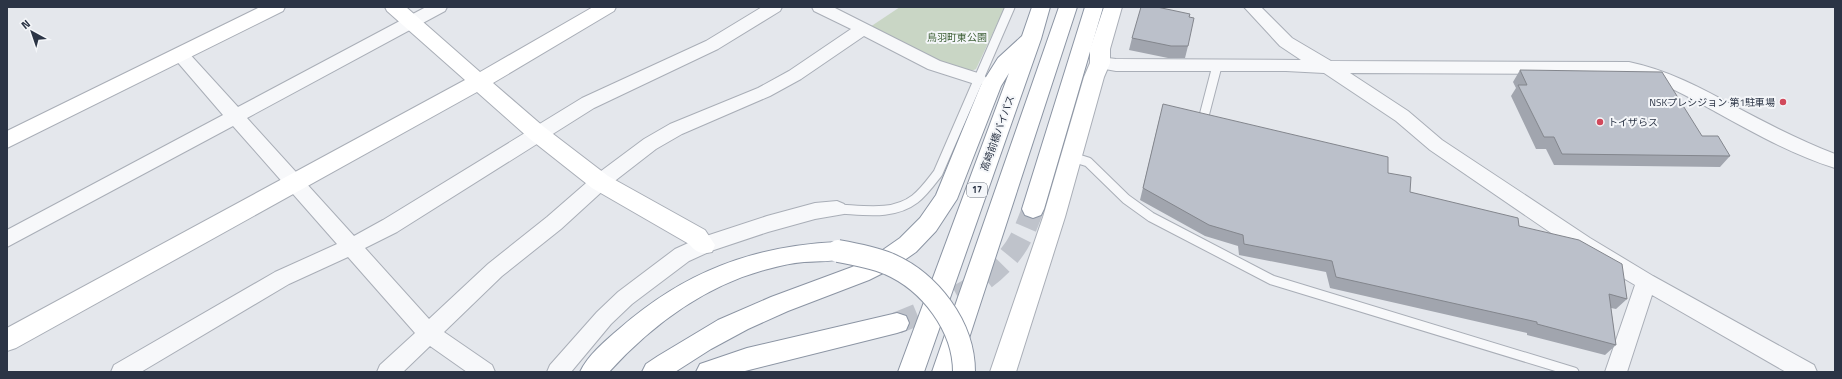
<svg xmlns="http://www.w3.org/2000/svg" width="1842" height="379" font-family="'Titillium Web','Noto Sans JP',sans-serif">
<style>
.green{fill:#c9d6c5}
.lines{fill:none;stroke-linecap:round;stroke-linejoin:round}
.highway-tunnel{stroke:#bfc3cb;stroke-width:22;stroke-dasharray:22 11;stroke-linecap:butt}
.lane-casing{stroke:#a9aeb7;stroke-width:11}
.street-casing{stroke:#a9aeb7;stroke-width:2}
.secondary-casing{stroke:#a9aeb7;stroke-width:2}
.highway-casing{stroke:#8b94a3;stroke-width:2}
.lane{stroke:#f7f8fa;stroke-width:9}
.street{fill:#f7f8fa;fill-rule:evenodd}
.secondary{fill:#fff;fill-rule:evenodd}
.highway{fill:#fff;fill-rule:evenodd}
.highway-bridge-casing{stroke:#8b94a3;stroke-width:24;stroke-linecap:butt}
.highway-bridge{stroke:#fff;stroke-width:22}
.wall{fill:#a1a5ae}
.building{fill:#bbc0ca;stroke:#83868d}
.poi-dot{fill:#d1495b;stroke:#f4f6f9;stroke-width:1.5}
.labels{text-anchor:middle;stroke-width:4;stroke-linejoin:round;paint-order:stroke}
.shield{fill:#f4f6f9;stroke:#676e7b;stroke-width:1}
.shield-label{font-size:9px;font-weight:bold;fill:#2b3445}
.park-label{font-size:10px;fill:#3f6138;stroke:#f4f6f9}
.poi-label{font-size:10px;fill:#2b3445;stroke:#f4f6f9;text-anchor:end}
.street-label{font-size:10px;fill:#2b3445;stroke:#f4f6f9}
</style>
<rect width="100%" height="100%" fill="#e4e7ec"/>
<!-- green -->
<path class="green" d="M 900,7 L 1005,7 L 976,69 L 969,72 L 947,66 L 870,27 Z"/>
<g class="lines">
<!-- highway-tunnel -->
<path class="highway-tunnel" d="M 897,323 C 940,305 987,288 1015,248 C 1023,236 1028,222 1033,209"/>
<!-- lane casing -->
<g class="lane-casing">
<path id="lane" d="M 1204,116 L 1217,66
M 1072,157 L 1088,162 L 1126,199 L 1151,217 L 1272,280 L 1574,372
M 837,209 C 863,210 893,216 915,199 C 924,192 931,182 938,173 L 1010,7"/>
</g>
<!-- street casing -->
<g class="street-casing">
<path id="street" d="M 426,7 L 447,7 L 445,11 L 247,118 L 354,236 L 383,220 L 582,98 L 706,41 L 762,7 L 782,7 L 780,11 L 718,49 L 594,108 L 397,232 L 365,248 L 429,319 L 488,264 L 547,217 L 593,177 L 644,139 L 670,124 L 758,88 L 789,71 L 851,29 L 814,11 L 812,7 L 833,7 L 940,61 L 984,75 L 987,79 L 984,83 L 978,85 L 928,69 L 864,36 L 801,79 L 770,96 L 682,134 L 656,149 L 607,187 L 561,229 L 502,276 L 444,332 L 492,365 L 495,372 L 467,372 L 430,346 L 403,372 L 377,372 L 380,365 L 415,333 L 348,257 L 289,284 L 141,372 L 111,372 L 114,365 L 275,272 L 337,244 L 233,126 L 7,247 L 7,230 L 223,115 L 174,58 L 172,54 L 174,50 L 180,48 L 186,50 L 238,107 Z
M 1244,7 L 1261,7 L 1292,38 L 1331,61 L 1629,62 C 1668,70 1701,88 1736,107 C 1768,124 1801,141 1835,154 L 1835,168 C 1793,155 1754,133 1716,112 C 1688,97 1661,80 1629,74 L 1350,73 L 1408,111 L 1442,140 L 1590,238 L 1653,276 L 1814,365 L 1817,372 L 1786,372 L 1652,295 L 1627,372 L 1605,372 L 1635,285 L 1576,250 L 1430,150 L 1396,121 L 1324,73 L 1286,71 L 1116,71 L 1094,67 L 1091,63 L 1094,59 L 1100,57 L 1116,59 L 1301,60 L 1280,46 Z
M 837,201 L 844,204 L 847,209 L 844,214 L 815,219 L 768,232 L 711,251 L 689,261 L 632,304 L 611,324 L 571,372 L 547,372 L 550,365 L 597,312 L 618,292 L 675,249 L 697,239 L 767,216 L 815,203 Z"/>
</g>
<!-- secondary casing -->
<g class="secondary-casing">
<path id="secondary" d="M 260,7 L 285,7 L 283,11 L 7,148 L 7,131 Z
M 385,7 L 406,7 L 480,72 L 593,7 L 616,7 L 614,11 L 493,83 L 544,127 L 608,176 L 705,230 L 715,245 L 712,252 C 701,255 696,252 689,244 L 592,188 L 530,139 L 477,92 L 16,348 L 7,351 L 7,328 L 465,80 L 387,11 Z
M 1104,7 L 1122,7 L 1110,49 L 1110,63 L 1104,77 L 1065,217 L 1016,372 L 990,372 L 1043,217 L 1084,77 L 1090,63 L 1090,49 Z"/>
</g>
<!-- highway casing -->
<g class="highway-casing">
<path id="highway" d="M 1032,7 L 1050,7 L 1041,39 L 924,372 L 898,372 L 1009,73 L 1001,86 L 957,199 L 936,231 L 916,252 L 893,268 L 869,280 L 788,311 L 748,329 L 711,349 L 675,372 L 642,372 L 646,364 L 658,356 L 718,320 L 771,297 L 852,267 L 877,254 L 900,238 L 920,218 L 936,195 L 981,85 L 998,58 L 1022,36 Z
M 1059,7 L 1077,7 L 958,372 L 932,372 Z
M 1085,7 L 1103,7 L 1044,209 L 1041,215 L 1033,218 L 1025,215 L 1022,209 Z
M 838,242 L 846,244 L 850,251 L 846,258 C 833,262 818,261 804,262 C 792,263 779,266 768,269 C 706,285 652,325 609,372 L 580,372 C 588,355 605,341 619,329 C 684,272 752,246 838,242 Z
M 897,313 L 906,316 L 909,323 L 906,330 L 897,333 L 741,372 L 696,372 L 700,364 L 747,348 Z"/>
</g>
<!-- lane -->
<use href="#lane" class="lane"/>
<!-- street -->
<use href="#street" class="street"/>
<!-- secondary -->
<use href="#secondary" class="secondary"/>
<!-- highway -->
<use href="#highway" class="highway"/>
<!-- highway-bridge casing -->
<g class="highway-bridge-casing">
<path id="highway-bridge" d="M 838,251 C 855,254 872,257 889,264 C 930,282 964,326 964,372"/>
</g>
<!-- highway-bridge -->
<use href="#highway-bridge" class="highway-bridge"/>
</g>
<!-- wall -->
<path class="wall" d="M 1189,17 L 1188,46 L 1185,58 L 1168,58 L 1129,50 L 1132,38 Z
M 1520,70 L 1730,156 L 1720,167 L 1554,165 L 1546,149 L 1536,149 L 1511,96 L 1516,88 L 1513,82 Z
M 1160,116 L 1388,173 L 1410,192 L 1519,226 L 1627,299 L 1616,309 L 1611,308 L 1616,345 L 1605,355 L 1527,335 L 1527,333 L 1330,288 L 1326,272 L 1239,255 L 1238,246 L 1205,236 L 1140,200 Z"/>
<!-- building -->
<path class="building" d="M 1141,7 L 1157,7 L 1190,14 L 1189,17 L 1194,18 L 1188,46 L 1171,46 L 1132,38 Z
M 1520,70 L 1662,72 L 1702,136 L 1718,136 L 1730,156 L 1562,154 L 1554,137 L 1544,137 L 1518,85 L 1527,85 Z
M 1163,104 L 1388,157 L 1388,173 L 1411,177 L 1410,192 L 1518,218 L 1519,226 L 1579,240 L 1622,264 L 1627,299 L 1609,294 L 1616,345 L 1537,324 L 1537,322 L 1336,277 L 1332,261 L 1244,244 L 1243,235 L 1209,225 L 1143,188 Z"/>
<!-- markers -->
<g class="poi-dot">
<circle cx="1783" cy="102" r="4"/>
<circle cx="1600" cy="122" r="4"/>
</g>
<g class="labels">
<!-- shield labels -->
<rect class="shield" x="967" y="183" width="20" height="14" rx="3"/>
<g class="shield-label">
<text x="977" y="193">17</text>
</g>
<!-- park labels -->
<g class="park-label">
<text x="957" y="41">鳥羽町東公園</text>
</g>
<!-- poi labels -->
<g class="poi-label">
<text x="1775" y="106">NSKプレシジョン 第1駐車場</text>
<text x="1608" y="126" text-anchor="start">トイザらス</text>
</g>
<!-- street labels -->
<g class="street-label">
<text transform="translate(997 133) rotate(-70)" y="4">高崎前橋バイパス</text>
</g>
</g>
<!-- border -->
<rect width="1842" height="379" fill="none" stroke="#2b3445" stroke-width="16"/>
<!-- north arrow -->
<g transform="translate(32 32) rotate(320)" stroke="#f4f6f9" stroke-width="3" paint-order="stroke">
<path d="M0-3L7 15L0 10L-7 15Z" fill="#2b3445"/>
<text y="-6" font-size="11" font-weight="bold" text-anchor="middle" fill="#2b3445">N</text>
</g>
</svg>
